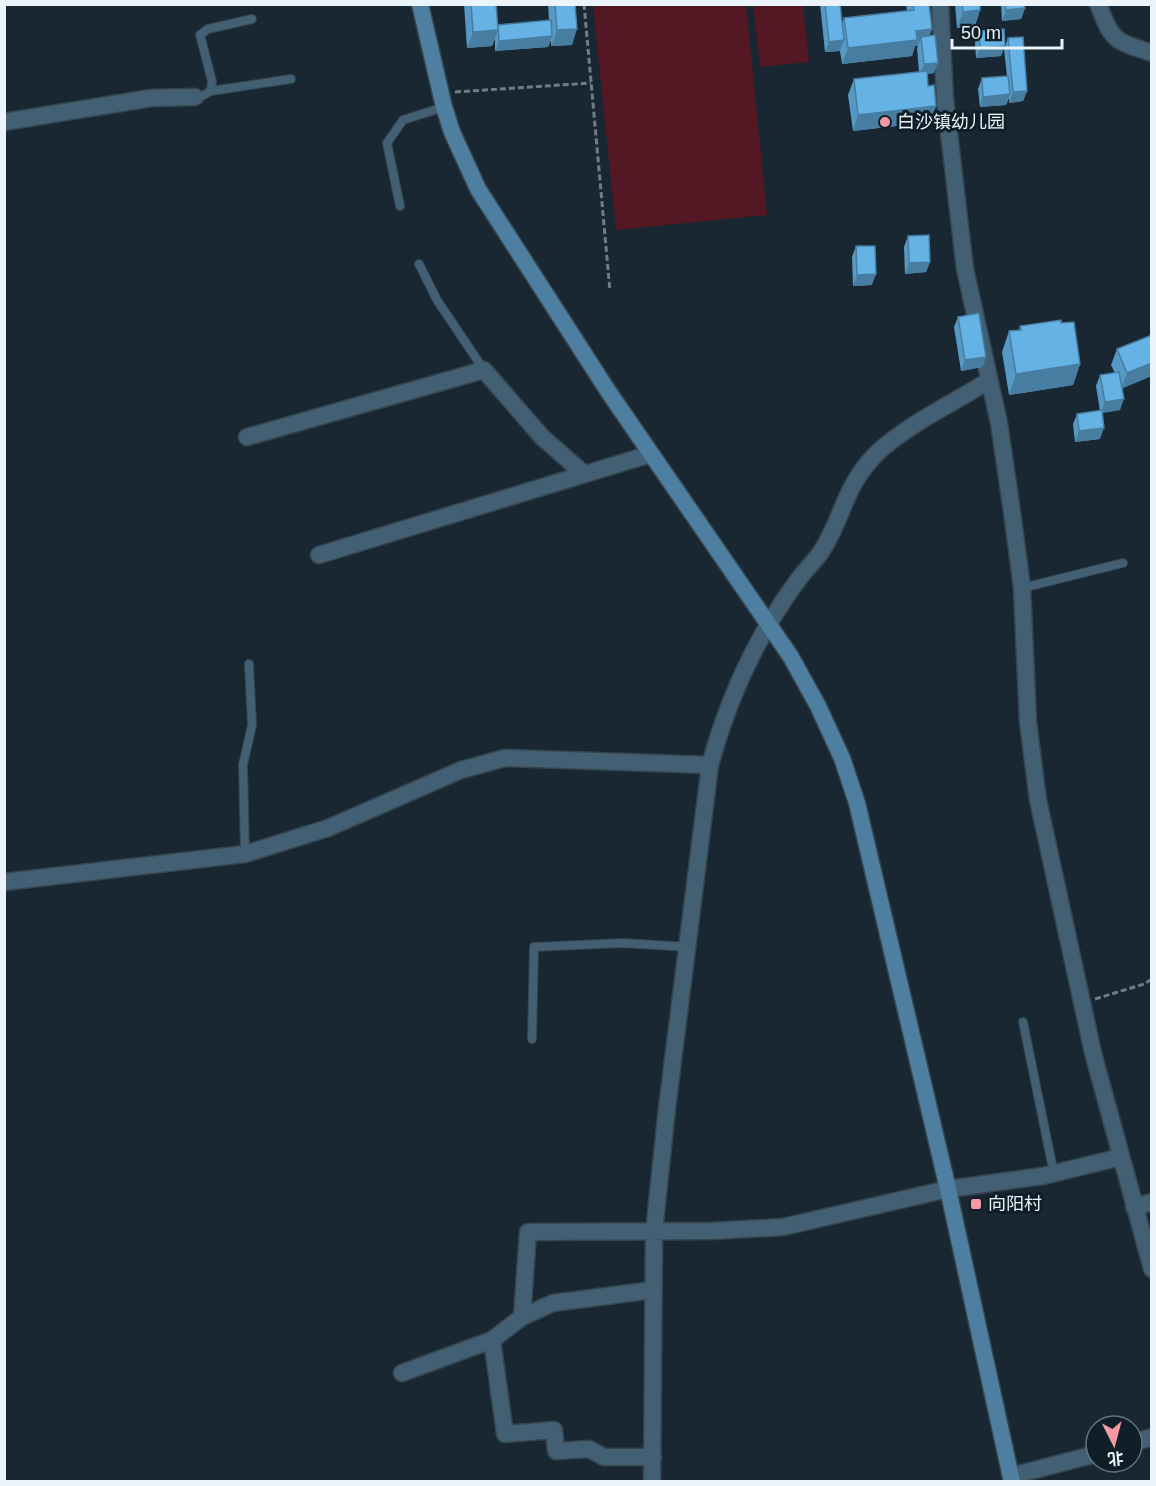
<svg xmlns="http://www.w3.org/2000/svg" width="1156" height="1486" font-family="Helvetica,'Noto Sans SC',sans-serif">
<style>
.park{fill:#531823}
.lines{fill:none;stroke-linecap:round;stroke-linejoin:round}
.service-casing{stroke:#36444d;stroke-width:10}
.minor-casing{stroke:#36444d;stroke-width:19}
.secondary-casing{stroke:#36444d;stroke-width:19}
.path{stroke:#717d86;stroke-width:3;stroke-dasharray:6 3;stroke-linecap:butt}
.service{stroke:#425f74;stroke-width:8}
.minor{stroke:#425f74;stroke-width:16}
.secondary{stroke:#4f7fa0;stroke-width:16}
.wall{fill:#5799c5}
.shaded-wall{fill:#477da0}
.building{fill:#65b2e5;stroke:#477da0;stroke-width:1.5}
.poi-dot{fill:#f49aa4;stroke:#0f1e27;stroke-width:2}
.labels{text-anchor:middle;stroke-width:6;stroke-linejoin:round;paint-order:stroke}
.poi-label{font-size:18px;fill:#ebf4fb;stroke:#0f1e27;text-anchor:start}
</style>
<rect width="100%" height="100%" fill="#182731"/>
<!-- park -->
<path class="park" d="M 593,5 L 746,5 L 767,215 L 616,230 Z
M 753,5 L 803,5 L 809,62 L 760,67 Z"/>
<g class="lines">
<!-- service casing -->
<g class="service-casing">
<path id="service" d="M 211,91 L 291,79
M 195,97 L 202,96 L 211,91 L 212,81 L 200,35 L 208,29 L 252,19
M 400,206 L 387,143 L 403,120 L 444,107
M 419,264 L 437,300 L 484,370
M 1022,588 L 1123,563
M 245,854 L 243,765 L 252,725 L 249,664
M 1023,1022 L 1054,1174
M 532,1039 L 534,947 L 622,943 L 689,947"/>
</g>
<!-- minor casing -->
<g class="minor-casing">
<path id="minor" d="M 940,4 L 945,99 L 965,269 L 999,423 L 1012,512 L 1022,588 L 1028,722 L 1038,800 L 1093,1053 L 1152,1269
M 1098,4 C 1113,42 1113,40 1152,53
M 4,122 L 151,98 L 195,97
M 247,437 L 484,370 L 542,437 L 583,473
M 319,555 L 651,454
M 4,882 L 245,854 L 328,828 L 461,770 L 505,758 L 710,765
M 1134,1207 L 1152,1202
M 522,1317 L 528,1232 L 711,1231 L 783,1227 L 948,1189 L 1043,1176 L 1121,1157
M 402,1373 L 492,1340
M 1132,1443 L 1152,1437
M 653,1457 L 604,1457 L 589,1449 L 556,1451 L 554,1430 L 505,1434 L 492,1340 L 522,1317 L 553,1303 L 653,1290
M 1011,1476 L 1096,1454
M 652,1482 L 654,1232 L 667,1108 L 710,765 C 728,699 757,635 798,580 C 805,570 814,562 821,552 C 844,517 843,487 877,453 C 908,424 952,404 988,381"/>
</g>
<!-- secondary casing -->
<g class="secondary-casing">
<path id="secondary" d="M 420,4 L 444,107 L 452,132 L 478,189 L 608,391 L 791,657 L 818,706 L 842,758 L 857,803 L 948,1189 L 1012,1482"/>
</g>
<!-- path -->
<path class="path" d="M 584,4 L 610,291
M 455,92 L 591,83
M 1095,999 L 1144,984 L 1152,979"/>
<!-- service -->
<use href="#service" class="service"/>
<!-- minor -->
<use href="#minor" class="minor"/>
<!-- secondary -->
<use href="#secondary" class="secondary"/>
</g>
<!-- wall -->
<path class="wall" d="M 464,4 L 496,4 L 498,26 L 549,20 L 548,4 L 575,4 L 572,45 L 551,46 L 551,40 L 548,47 L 495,51 L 495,39 L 492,46 L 467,48 Z
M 820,4 L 840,4 L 842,23 L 844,18 L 907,11 L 906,4 L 929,4 L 932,29 L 929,36 L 934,73 L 927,74 L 928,86 L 936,106 L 930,122 L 853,131 L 848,95 L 854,79 L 919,72 L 917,48 L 918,46 L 915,46 L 912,56 L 842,64 L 840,51 L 825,52 Z
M 955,4 L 980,4 L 980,10 L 975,26 L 957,28 Z
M 1001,4 L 1024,4 L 1025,8 L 1021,19 L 1002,21 Z
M 979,31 L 1001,56 L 976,58 L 975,42 Z
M 1008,38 L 1027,91 L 1023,101 L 1009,103 L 1009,98 L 1006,105 L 980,107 L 978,89 L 982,78 L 1007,76 L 1004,49 Z
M 908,236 L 930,262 L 926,272 L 905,274 L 904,247 Z
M 856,246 L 872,285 L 853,286 L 852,257 Z
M 958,317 L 986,357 L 982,367 L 961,371 L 954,327 Z
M 1061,323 L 1080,364 L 1073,385 L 1009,395 L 1002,352 L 1009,331 L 1019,330 L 1020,326 Z
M 1152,335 L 1122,388 L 1120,410 L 1102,413 L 1100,439 L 1075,442 L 1073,424 L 1077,414 L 1100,411 L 1096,386 L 1100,375 L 1115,373 L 1111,365 L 1117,349 Z"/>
<!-- shaded-wall -->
<path class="shaded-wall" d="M 1025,8 L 1021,19 L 1002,21 L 1006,10 Z
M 980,10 L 975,26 L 957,28 L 963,12 Z
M 577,29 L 572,45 L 551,46 L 557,30 Z
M 932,29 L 926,45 L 921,37 L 918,46 L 915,46 L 912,56 L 842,64 L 848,48 L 916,31 Z
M 498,30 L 492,46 L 467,48 L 473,32 Z
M 552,36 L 548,47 L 495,51 L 499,41 Z
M 844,40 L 840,51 L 825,52 L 829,42 Z
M 1005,46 L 1001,56 L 976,58 L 980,48 Z
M 938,63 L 934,73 L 920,75 L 924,64 Z
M 1027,91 L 1023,101 L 1009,103 L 1013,92 Z
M 1010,94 L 1006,105 L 980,107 L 983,97 Z
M 936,106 L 930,122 L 853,131 L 858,115 Z
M 930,262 L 926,272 L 905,274 L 909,263 Z
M 876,274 L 872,285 L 853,286 L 857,275 Z
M 986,357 L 982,367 L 961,371 L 965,360 Z
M 1152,363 L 1152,376 L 1121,389 L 1127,373 Z
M 1080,364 L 1073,385 L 1009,395 L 1016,374 Z
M 1124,399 L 1120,410 L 1101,413 L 1105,402 Z
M 1104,428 L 1100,439 L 1075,442 L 1079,431 Z"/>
<!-- building -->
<path class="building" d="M 471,4 L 496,4 L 498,30 L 473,32 Z
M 555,4 L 575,4 L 577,29 L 557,30 Z
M 825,4 L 840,4 L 844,40 L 829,42 Z
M 913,4 L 929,4 L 932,29 L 916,31 L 917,40 L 848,48 L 844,18 L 914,10 Z
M 962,4 L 980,4 L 980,10 L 963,12 Z
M 1005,4 L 1024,4 L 1025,8 L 1006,10 Z
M 551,20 L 552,36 L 499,41 L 498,25 Z
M 1004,29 L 1005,46 L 980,48 L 979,31 Z
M 935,35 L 938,63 L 924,64 L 921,37 Z
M 1023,37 L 1027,91 L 1013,92 L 1008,38 Z
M 927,71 L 928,86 L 934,85 L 936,106 L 858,115 L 854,79 Z
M 1008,76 L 1010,94 L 983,97 L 982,78 Z
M 929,235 L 930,262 L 909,263 L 908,236 Z
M 856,246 L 875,246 L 876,274 L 857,275 Z
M 979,313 L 986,357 L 965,360 L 958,317 Z
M 1061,320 L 1061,323 L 1074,322 L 1080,364 L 1016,374 L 1009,331 L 1021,330 L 1020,326 Z
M 1152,335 L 1152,363 L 1127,373 L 1117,349 Z
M 1119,372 L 1124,399 L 1105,402 L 1100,375 Z
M 1102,410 L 1104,428 L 1079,431 L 1077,414 Z"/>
<!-- markers -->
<g class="poi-dot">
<circle cx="885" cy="122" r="6"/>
<rect x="970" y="1198" width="12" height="12" rx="3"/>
</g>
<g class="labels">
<!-- poi labels -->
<g class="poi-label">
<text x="897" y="128">白沙镇幼儿园</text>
<text x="988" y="1210">向阳村</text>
</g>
</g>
<!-- border -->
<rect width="1156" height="1486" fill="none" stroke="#ebf4fb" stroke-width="12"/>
<!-- north arrow -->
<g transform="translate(1114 1444) rotate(174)"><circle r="28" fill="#0f1e27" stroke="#67747c" stroke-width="1.5"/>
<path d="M0-4.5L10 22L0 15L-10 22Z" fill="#f49aa4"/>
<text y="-9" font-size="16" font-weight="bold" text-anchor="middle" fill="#ebf4fb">北</text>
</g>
<!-- scale -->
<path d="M952 39v9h110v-9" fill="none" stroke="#ebf4fb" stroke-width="3"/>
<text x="961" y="39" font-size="18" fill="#ebf4fb" stroke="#0f1e27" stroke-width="4.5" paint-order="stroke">50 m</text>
</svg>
